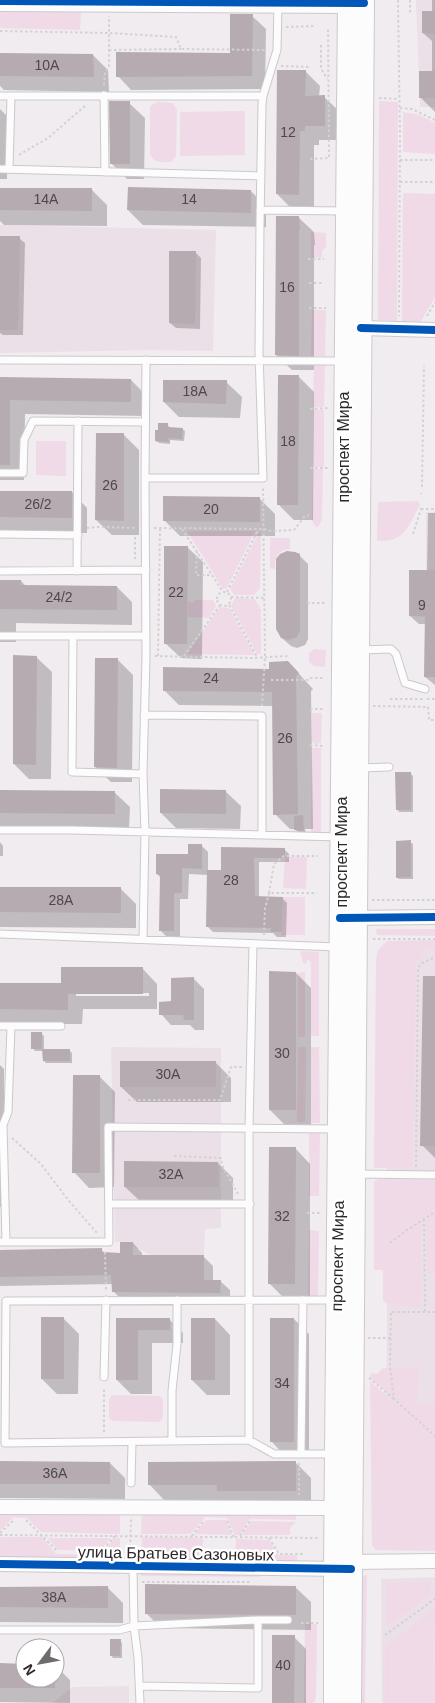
<svg xmlns="http://www.w3.org/2000/svg" width="435" height="1703" font-family="Helvetica,sans-serif">
<style>
.built{fill:#ece0e8}
.green{fill:#f0dae8}
.shadow{fill:#0003;fill-rule:evenodd}
.building{fill:#b5abb1}
.lines{fill:none;stroke-linecap:round;stroke-linejoin:round}
.lane-casing{stroke:#ccc8cb;stroke-width:9}
.street-casing{stroke:#ccc8cb;stroke-width:16}
.secondary-casing{stroke:#ccc8cb;stroke-width:22}
.path{stroke:#d3d2d3;stroke-width:2;stroke-dasharray:2.5 2.5;stroke-linecap:butt}
.lane{stroke:#fdfcfd;stroke-width:7}
.street{stroke:#fdfcfd;stroke-width:14}
.secondary{stroke:#fdfcfd;stroke-width:20}
.cycleway-casing{stroke:#fff;stroke-width:11}
.cycleway{stroke:#0057b8;stroke-width:8}
.labels{text-anchor:middle;stroke-width:5;stroke-linejoin:round;paint-order:stroke}
.number-label{font-size:14px;fill:#4e484b}
.street-label{font-size:16px;fill:#2b2729;stroke:#fff}
</style>
<rect width="100%" height="100%" fill="#f1ecef"/>
<!-- built -->
<path class="built" d="M 416,0 L 435,0 L 435,107 L 420,107 Z
M 0,225 L 216,230 L 213,351 L 152,350 L 0,353 Z
M 426,512 L 435,512 L 435,677 L 424,677 L 425,617 L 409,616 L 409,570 L 426,570 Z
M 435,942 L 435,1549 L 384,1549 L 387,1338 L 386,943 Z
M 111,1047 L 221,1048 L 221,1228 L 205,1229 L 204,1255 L 151,1255 L 133,1246 L 133,1242 L 115,1242 Z
M 435,1577 L 435,1703 L 382,1703 L 381,1579 Z
M 129,1686 L 129,1703 L 52,1703 L 73,1687 Z"/>
<!-- green -->
<path class="green" d="M 0,9 L 81,11 L 80,30 L 0,28 Z
M 379,101 L 398,102 L 397,321 L 378,320 Z
M 157,102 L 173,103 L 177,110 L 176,156 L 171,162 C 162,162 154,164 150,154 L 150,106 Z
M 245,111 L 245,155 L 180,156 L 180,112 Z
M 403,112 L 420,115 L 435,123 L 435,154 L 403,152 Z
M 403,193 L 435,194 L 435,297 L 420,323 L 402,323 Z
M 311,232 L 326,233 L 326,247 L 322,251 L 322,257 L 311,258 Z
M 312,310 L 326,310 L 325,356 L 311,356 Z
M 314,363 L 325,363 L 324,407 L 313,407 Z
M 313,409 L 324,410 L 324,467 L 313,467 Z
M 36,441 L 66,441 L 66,476 L 36,475 Z
M 313,469 L 323,469 L 322,520 L 318,527 L 316,527 L 312,521 Z
M 418,501 L 420,505 C 408,527 405,542 377,541 L 378,502 Z
M 187,531 L 255,531 L 227,588 L 223,589 Z
M 259,532 L 261,533 L 260,588 L 254,595 L 234,595 L 230,589 Z
M 270,538 L 290,538 L 290,549 C 277,551 275,557 275,569 L 270,568 Z
M 235,598 L 255,599 L 261,610 L 261,654 L 257,654 L 231,606 Z
M 195,600 L 213,600 L 216,606 L 209,618 L 188,617 L 188,602 L 195,602 Z
M 220,607 L 229,608 L 255,655 L 187,654 Z
M 314,649 L 326,650 L 325,667 L 314,666 L 309,662 L 309,653 Z
M 312,713 L 322,713 L 321,743 L 314,744 L 312,741 Z
M 312,748 L 321,748 L 321,832 L 311,832 Z
M 285,857 L 307,857 L 306,889 L 283,888 Z
M 283,897 L 305,897 L 305,935 L 282,935 Z
M 376,929 L 435,929 L 435,936 L 377,935 Z
M 435,940 L 435,949 L 423,950 L 423,959 L 416,960 L 413,1166 L 408,1168 L 374,1168 L 376,960 L 378,950 L 387,941 Z
M 300,951 L 319,952 L 319,1036 L 311,1036 L 311,963 L 309,960 L 307,960 L 306,964 L 303,963 Z
M 305,972 L 305,1037 L 298,1037 L 298,973 Z
M 298,1047 L 306,1047 L 305,1122 L 297,1122 Z
M 311,1047 L 319,1047 L 320,1123 L 311,1123 Z
M 309,1133 L 320,1133 L 319,1196 L 309,1196 Z
M 378,1179 L 435,1181 L 435,1274 L 427,1274 L 426,1216 L 421,1219 L 421,1307 L 389,1305 L 383,1301 L 383,1270 L 374,1270 L 374,1182 Z
M 309,1230 L 319,1231 L 318,1296 L 308,1296 Z
M 383,1368 L 419,1368 L 417,1403 L 435,1403 L 435,1551 L 376,1550 L 372,1545 L 370,1381 L 401,1408 L 405,1407 L 370,1378 L 371,1373 L 377,1374 Z
M 112,1395 L 159,1396 L 163,1399 L 163,1418 L 160,1422 L 112,1421 L 109,1418 L 109,1399 Z
M 0,1511 L 120,1512 L 120,1534 L 41,1532 L 27,1518 L 14,1517 L 0,1531 Z
M 142,1511 L 296,1512 L 296,1520 L 250,1519 L 240,1535 L 235,1535 L 227,1518 L 205,1517 L 191,1534 L 141,1534 Z
M 206,1520 L 226,1520 L 232,1535 L 194,1534 Z
M 251,1521 L 296,1522 L 290,1528 L 290,1535 L 242,1535 Z
M 0,1537 L 42,1537 L 56,1554 L 102,1555 L 114,1538 L 120,1538 L 120,1562 L 0,1560 Z
M 142,1537 L 203,1538 L 203,1553 L 235,1554 L 236,1539 L 269,1540 L 278,1555 L 297,1555 L 297,1562 L 141,1561 Z
M 47,1538 L 111,1538 L 100,1551 L 58,1550 Z
M 141,1570 L 259,1571 L 259,1577 L 141,1576 Z
M 365,1575 L 367,1575 L 365,1703 L 359,1703 L 361,1579 Z
M 387,1582 L 432,1582 L 429,1596 L 387,1628 Z
M 435,1607 L 433,1648 L 434,1703 L 385,1703 L 385,1647 Z
M 305,1624 L 317,1624 L 316,1696 L 315,1701 L 313,1703 L 304,1703 Z"/>
<!-- shadow -->
<path class="shadow" d="M 432,0 L 435,0 L 435,112 L 420,97 L 432,72 L 432,41 L 423,33 L 432,12 Z
M 252,16 L 266,29 L 265,89 L 131,90 L 118,76 L 231,54 Z
M 0,54 L 93,55 L 108,70 L 109,92 L 4,90 L 0,86 Z
M 305,71 L 320,86 L 319,97 L 324,97 L 339,111 L 339,140 L 319,140 L 319,145 L 314,145 L 314,209 L 292,209 L 277,194 Z
M 129,103 L 145,118 L 144,179 L 127,179 L 111,163 Z
M 0,109 L 8,117 L 7,179 L 0,179 Z
M 0,189 L 92,190 L 107,205 L 107,226 L 4,225 L 0,221 Z
M 251,191 L 266,207 L 266,227 L 143,225 L 128,210 Z
M 298,217 L 314,232 L 315,245 L 314,245 L 314,370 L 292,370 L 276,355 Z
M 0,237 L 19,238 L 25,243 L 23,335 L 3,335 L 0,333 Z
M 195,252 L 201,258 L 200,329 L 176,328 L 170,323 Z
M 298,376 L 314,392 L 313,520 L 294,520 L 279,505 Z
M 0,378 L 131,380 L 146,395 L 146,416 L 25,414 L 24,480 L 0,480 Z
M 226,382 L 242,397 L 240,418 L 179,417 L 164,402 Z
M 167,424 L 170,428 L 182,429 L 185,431 L 184,441 L 170,440 L 170,444 L 159,443 L 156,441 Z
M 124,435 L 139,450 L 139,535 L 112,535 L 96,520 Z
M 0,492 L 72,492 L 87,508 L 87,533 L 2,532 L 0,530 Z
M 259,498 L 275,514 L 275,536 L 180,536 L 164,520 Z
M 428,513 L 435,513 L 435,685 L 425,677 L 426,624 L 419,624 L 410,616 L 427,572 Z
M 187,547 L 203,562 L 202,659 L 181,658 L 165,643 Z
M 299,555 L 308,564 L 308,639 L 305,645 L 297,648 L 291,646 L 282,638 Z
M 0,581 L 21,581 L 26,586 L 117,587 L 132,602 L 132,625 L 16,623 L 16,642 L 0,642 Z
M 36,657 L 52,672 L 51,779 L 29,779 L 14,764 Z
M 118,660 L 133,675 L 132,782 L 111,782 L 95,767 Z
M 288,662 L 313,689 L 311,691 L 313,829 L 305,829 L 306,833 L 298,832 L 295,829 L 290,829 L 275,814 L 273,706 L 179,705 L 164,690 L 270,670 Z
M 410,773 L 413,776 L 413,812 L 399,812 L 397,809 Z
M 225,791 L 241,806 L 240,829 L 176,828 L 161,813 Z
M 0,792 L 114,792 L 130,807 L 129,828 L 0,828 Z
M 0,842 L 3,846 L 3,856 L 0,856 Z
M 410,842 L 413,844 L 413,879 L 399,879 L 397,877 Z
M 202,846 L 208,852 L 208,871 L 222,871 L 222,849 L 284,849 L 289,854 L 289,862 L 259,862 L 259,897 L 282,898 L 287,903 L 286,937 L 277,937 L 273,933 L 213,932 L 208,927 L 208,875 L 189,874 L 188,899 L 180,899 L 180,937 L 167,937 L 160,930 L 161,878 L 157,874 L 189,855 Z
M 0,888 L 121,889 L 136,904 L 136,928 L 0,927 Z
M 142,968 L 157,984 L 157,1009 L 83,1009 L 82,1024 L 0,1024 L 0,984 L 63,984 ZM 76,993 L 149,993 L 149,996 L 76,996 Z
M 296,973 L 311,988 L 311,1125 L 285,1125 L 270,1110 Z
M 193,978 L 204,989 L 204,1030 L 195,1030 L 190,1025 L 171,1025 L 161,1014 Z
M 435,978 L 435,1158 L 422,1145 Z
M 41,1033 L 44,1036 L 44,1050 L 69,1050 L 72,1053 L 72,1063 L 46,1063 L 44,1061 L 44,1051 L 35,1051 L 33,1048 Z
M 215,1062 L 231,1078 L 231,1102 L 137,1102 L 121,1087 Z
M 0,1065 L 4,1069 L 4,1207 L 0,1207 Z
M 99,1076 L 115,1092 L 114,1187 L 89,1188 L 74,1172 Z
M 295,1148 L 310,1164 L 310,1299 L 285,1299 L 270,1284 Z
M 218,1163 L 233,1178 L 233,1202 L 141,1202 L 125,1187 Z
M 133,1243 L 142,1253 L 142,1257 L 204,1257 L 213,1266 L 213,1281 L 220,1281 L 230,1290 L 230,1302 L 123,1301 L 113,1291 L 113,1284 L 0,1286 L 0,1251 L 101,1249 L 105,1254 L 121,1254 Z
M 63,1318 L 79,1334 L 78,1394 L 57,1394 L 42,1379 Z
M 117,1319 L 169,1319 L 183,1333 L 183,1343 L 152,1343 L 152,1394 L 131,1394 L 117,1380 Z
M 215,1319 L 230,1335 L 230,1395 L 207,1395 L 192,1380 Z
M 294,1319 L 309,1334 L 309,1457 L 286,1457 L 271,1441 Z
M 0,1462 L 110,1463 L 125,1478 L 125,1499 L 0,1498 Z
M 296,1463 L 311,1478 L 311,1506 L 234,1506 L 228,1500 L 164,1500 L 149,1484 Z
M 295,1587 L 311,1602 L 311,1630 L 161,1628 L 146,1613 Z
M 0,1588 L 108,1588 L 123,1603 L 123,1623 L 0,1622 Z
M 294,1637 L 306,1649 L 306,1703 L 273,1703 Z
M 120,1641 L 122,1643 L 122,1658 L 113,1658 L 111,1655 Z
M 0,1665 L 25,1665 L 25,1678 L 55,1678 L 55,1665 L 70,1680 L 70,1703 L 0,1702 Z"/>
<!-- building -->
<path class="building" d="M 422,11 L 435,11 L 435,34 L 422,33 Z
M 230,14 L 253,14 L 252,76 L 116,77 L 116,52 L 230,53 Z
M 0,53 L 93,54 L 94,77 L 0,76 Z
M 277,70 L 306,70 L 305,96 L 325,95 L 325,126 L 305,126 L 305,131 L 300,131 L 299,195 L 276,194 Z
M 419,71 L 435,71 L 435,98 L 419,98 Z
M 109,101 L 130,101 L 130,164 L 110,164 Z
M 128,187 L 251,190 L 251,213 L 127,210 Z
M 0,188 L 92,188 L 92,211 L 0,210 Z
M 276,216 L 299,216 L 300,230 L 299,230 L 299,356 L 275,355 Z
M 0,236 L 20,236 L 18,330 L 0,330 Z
M 169,251 L 196,251 L 195,324 L 169,323 Z
M 278,375 L 299,375 L 298,505 L 277,505 Z
M 0,377 L 131,379 L 131,402 L 10,400 L 10,465 L 0,465 Z
M 163,380 L 227,380 L 226,404 L 163,402 Z
M 158,423 L 168,423 L 168,427 L 183,428 L 182,439 L 168,438 L 169,442 L 155,441 L 155,430 L 158,430 Z
M 96,433 L 124,433 L 124,521 L 95,520 Z
M 0,491 L 72,491 L 72,518 L 0,517 Z
M 163,496 L 260,497 L 260,522 L 163,521 Z
M 164,546 L 188,546 L 187,644 L 164,644 Z
M 287,551 L 295,552 L 300,554 L 300,630 L 297,637 L 288,640 L 281,638 L 276,629 L 276,559 L 280,554 Z
M 409,570 L 435,570 L 435,677 L 424,677 L 425,616 L 409,616 Z
M 0,580 L 21,580 L 21,585 L 117,586 L 117,610 L 0,609 Z
M 13,655 L 37,656 L 36,765 L 13,764 Z
M 95,658 L 118,658 L 117,768 L 94,767 Z
M 288,661 L 299,673 L 296,676 L 298,814 L 273,815 L 272,692 L 163,691 L 163,667 L 269,669 L 269,662 Z
M 395,772 L 411,772 L 411,810 L 396,810 Z
M 160,789 L 226,790 L 226,814 L 160,813 Z
M 0,790 L 115,791 L 115,814 L 0,813 Z
M 303,815 L 304,831 L 294,830 L 294,816 Z
M 411,840 L 411,877 L 396,878 L 396,841 Z
M 188,844 L 202,844 L 202,869 L 182,868 L 182,893 L 174,893 L 174,931 L 159,931 L 160,875 L 156,874 L 156,854 L 188,854 Z
M 221,847 L 285,848 L 285,858 L 254,858 L 255,896 L 283,897 L 282,932 L 271,932 L 271,928 L 206,927 L 207,870 L 221,870 Z
M 0,887 L 121,887 L 121,913 L 0,912 Z
M 61,967 L 143,967 L 143,994 L 68,994 L 68,1010 L 0,1009 L 0,983 L 61,983 Z
M 269,971 L 296,972 L 296,1110 L 269,1110 Z
M 423,976 L 435,976 L 435,1146 L 420,1146 Z
M 194,977 L 194,1020 L 184,1020 L 183,1015 L 159,1015 L 159,1002 L 171,1001 L 171,978 Z
M 31,1032 L 42,1032 L 42,1049 L 31,1049 Z
M 42,1049 L 70,1049 L 70,1061 L 43,1061 Z
M 120,1061 L 216,1061 L 216,1087 L 120,1087 Z
M 73,1075 L 100,1075 L 100,1173 L 72,1173 Z
M 269,1147 L 296,1147 L 295,1284 L 268,1284 Z
M 124,1161 L 218,1162 L 219,1187 L 124,1187 Z
M 120,1242 L 133,1242 L 133,1255 L 204,1255 L 204,1280 L 221,1280 L 220,1293 L 112,1292 L 111,1275 L 0,1277 L 0,1250 L 102,1248 L 102,1252 L 120,1253 Z
M 41,1317 L 64,1317 L 64,1379 L 41,1379 Z
M 116,1318 L 170,1318 L 170,1330 L 138,1330 L 138,1380 L 116,1380 Z
M 191,1318 L 215,1318 L 215,1380 L 191,1380 Z
M 270,1318 L 294,1318 L 294,1442 L 270,1442 Z
M 0,1461 L 110,1462 L 110,1484 L 0,1484 Z
M 284,1461 L 296,1461 L 296,1491 L 217,1491 L 217,1485 L 148,1485 L 148,1462 Z
M 145,1584 L 296,1586 L 296,1615 L 145,1614 Z
M 108,1586 L 108,1608 L 0,1607 L 0,1587 Z
M 272,1635 L 295,1635 L 294,1703 L 272,1703 Z
M 110,1639 L 121,1639 L 120,1656 L 110,1656 Z
M 0,1663 L 25,1664 L 25,1678 L 55,1678 L 55,1688 L 0,1688 Z"/>
<g class="lines">
<!-- lane casing -->
<g class="lane-casing">
<path id="lane" d="M 104,95 L 105,172
M 0,96 L 263,96
M 0,169 L 261,176
M 9,169 L 11,96
M 260,210 L 345,211
M 0,360 L 343,361
M 146,360 L 145,478 L 263,478 L 259,352 L 260,223 L 262,104 L 263,96 L 277,50 L 278,4
M 0,473 L 23,473 L 24,440 L 33,421 L 145,422
M 0,534 L 78,535
M 0,571 L 146,570
M 77,571 L 78,421
M 0,636 L 146,636
M 73,636 L 72,772 L 143,774
M 360,650 L 391,649 L 396,654 L 405,683 L 425,689
M 144,715 L 262,716 L 262,835
M 360,768 L 389,767
M 0,830 L 71,830 L 340,837
M 0,934 L 337,947
M 143,939 L 145,832 L 143,774 L 146,656 L 145,478
M 0,1026 L 61,1026
M 356,1174 L 435,1175
M 109,1204 L 250,1204
M 0,1242 L 109,1242 L 108,1127 L 336,1129
M 6,1242 L 3,1125 L 8,1112 L 11,1026
M 104,1377 L 106,1300
M 249,1440 L 249,1128 L 253,944
M 172,1441 L 172,1391 L 177,1344 L 177,1300
M 301,1453 L 303,1300
M 333,1454 L 274,1454 L 249,1440 L 5,1443 L 6,1301 L 334,1300
M 131,1483 L 132,1443
M 133,1567 L 134,1626 L 138,1658 L 140,1703
M 0,1630 L 119,1630 L 134,1626 L 258,1620
M 141,1686 L 258,1688 L 258,1620 L 288,1620"/>
</g>
<!-- street casing -->
<g class="street-casing">
<path id="street" d="M 361,328 L 435,330
M 349,918 L 435,917
M 0,1507 L 335,1508
M 351,1562 L 435,1561
M 0,1564 L 343,1569"/>
</g>
<!-- secondary casing -->
<g class="secondary-casing">
<path id="secondary" d="M 0,1 L 360,3
M 334,1703 L 334,1568 L 348,0
M 351,1703 L 364,0"/>
</g>
<!-- path -->
<path class="path" d="M 398,0 L 400,136 L 399,316
M 410,0 L 410,14
M 286,27 L 316,26
M 0,31 L 109,33 L 176,37 L 181,49 L 267,50
M 321,45 L 321,68 L 327,79
M 109,50 L 181,49
M 281,66 L 311,67
M 104,85 L 105,71 L 109,67 L 109,16
M 379,98 L 399,99
M 400,108 L 412,109 L 435,120
M 19,155 L 48,138 L 85,106
M 310,159 L 329,158 L 328,29
M 400,160 L 435,160
M 400,182 L 435,182
M 308,259 L 324,259
M 309,283 L 324,283
M 309,308 L 326,308
M 427,316 L 435,302
M 310,409 L 329,408
M 310,468 L 329,468
M 422,487 L 424,366
M 421,494 L 421,493
M 421,509 L 435,509
M 87,528 L 97,527 L 137,528
M 154,528 L 264,529 L 271,531 L 294,530 L 305,516 L 310,515
M 182,529 L 223,592
M 413,534 L 422,506
M 135,537 L 135,559
M 197,551 L 196,575 L 212,575
M217 599a7 7 0 1 1 14 0a7 7 0 1 1-14 0Z
M 227,592 L 258,530
M 231,597 L 264,598
M 307,603 L 326,603
M 229,605 L 257,657
M 155,656 L 252,658 L 288,656
M 158,656 L 160,528
M 184,656 L 220,605
M 310,678 L 325,678
M 271,680 L 310,680
M 390,699 L 423,699
M 427,699 L 435,699
M 262,706 L 265,657 L 263,486
M 373,706 L 428,707 L 429,720 L 435,720
M 310,709 L 325,709
M 310,745 L 323,746
M 269,893 L 274,864 L 284,856 L 318,856
M 372,900 L 435,900
M 264,935 L 265,909 L 269,893 L 317,893
M 373,939 L 435,939
M 128,1100 L 220,1100 L 231,1067 L 242,1067
M 12,1138 L 41,1164 L 69,1201 L 97,1233
M 174,1156 L 221,1158 L 222,1165 L 238,1194
M 416,1167 L 418,968 L 422,963 L 435,957
M 307,1213 L 322,1213
M 424,1219 L 425,1312
M 390,1243 L 407,1230 L 435,1212
M 105,1252 L 106,1290
M 435,1312 L 391,1312 L 390,1367 L 394,1399 L 435,1436
M 368,1338 L 391,1338
M 369,1378 L 394,1399
M 104,1432 L 104,1387
M 299,1463 L 299,1495
M 26,1520 L 58,1552
M 227,1521 L 234,1537
M 0,1533 L 13,1521
M 0,1535 L 318,1538
M 192,1536 L 204,1520
M 240,1536 L 250,1521
M 269,1538 L 279,1554 L 304,1554
M 130,1552 L 131,1519
M 100,1553 L 115,1536
M 142,1582 L 252,1582
M 301,1623 L 318,1623
M 385,1635 L 435,1599"/>
<!-- lane -->
<use href="#lane" class="lane"/>
<!-- street -->
<use href="#street" class="street"/>
<!-- secondary -->
<use href="#secondary" class="secondary"/>
<!-- cycleway casing -->
<g class="cycleway-casing">
<path id="cycleway" d="M 0,1 L 364,3
M 361,328 L 435,330
M 340,918 L 435,917
M 0,1564 L 351,1569"/>
</g>
<!-- cycleway -->
<use href="#cycleway" class="cycleway"/>
</g>
<g class="labels">
<!-- number labels -->
<g class="number-label">
<text x="47" y="70">10А</text>
<text x="288" y="137">12</text>
<text x="46" y="204">14А</text>
<text x="189" y="204">14</text>
<text x="287" y="292">16</text>
<text x="195" y="396">18А</text>
<text x="288" y="446">18</text>
<text x="110" y="490">26</text>
<text x="38" y="509">26/2</text>
<text x="211" y="514">20</text>
<text x="176" y="597">22</text>
<text x="59" y="602">24/2</text>
<text x="422" y="610">9</text>
<text x="211" y="683">24</text>
<text x="285" y="743">26</text>
<text x="231" y="885">28</text>
<text x="61" y="905">28А</text>
<text x="282" y="1058">30</text>
<text x="168" y="1079">30А</text>
<text x="171" y="1179">32А</text>
<text x="282" y="1221">32</text>
<text x="282" y="1388">34</text>
<text x="55" y="1478">36А</text>
<text x="54" y="1602">38А</text>
<text x="283" y="1670">40</text>
</g>
<!-- street labels -->
<g class="street-label">
<text transform="translate(343 447) rotate(-90)" y="6">проспект Мира</text>
<text transform="translate(341 852) rotate(-90)" y="6">проспект Мира</text>
<text transform="translate(337 1256) rotate(-89)" y="6">проспект Мира</text>
<text transform="translate(176 1553) rotate(1)" y="6">улица Братьев Сазоновых</text>
</g>
</g>
<!-- north arrow -->
<g transform="translate(40 1663) rotate(238)"><circle r="24" fill="#ffffff" stroke="#aaa9a9"/>
<path d="M0-4L9 19L0 12L-9 19Z" fill="#706c6e"/>
<text y="-8" font-size="14" font-weight="bold" text-anchor="middle" fill="#2b2729">N</text>
</g>
</svg>
